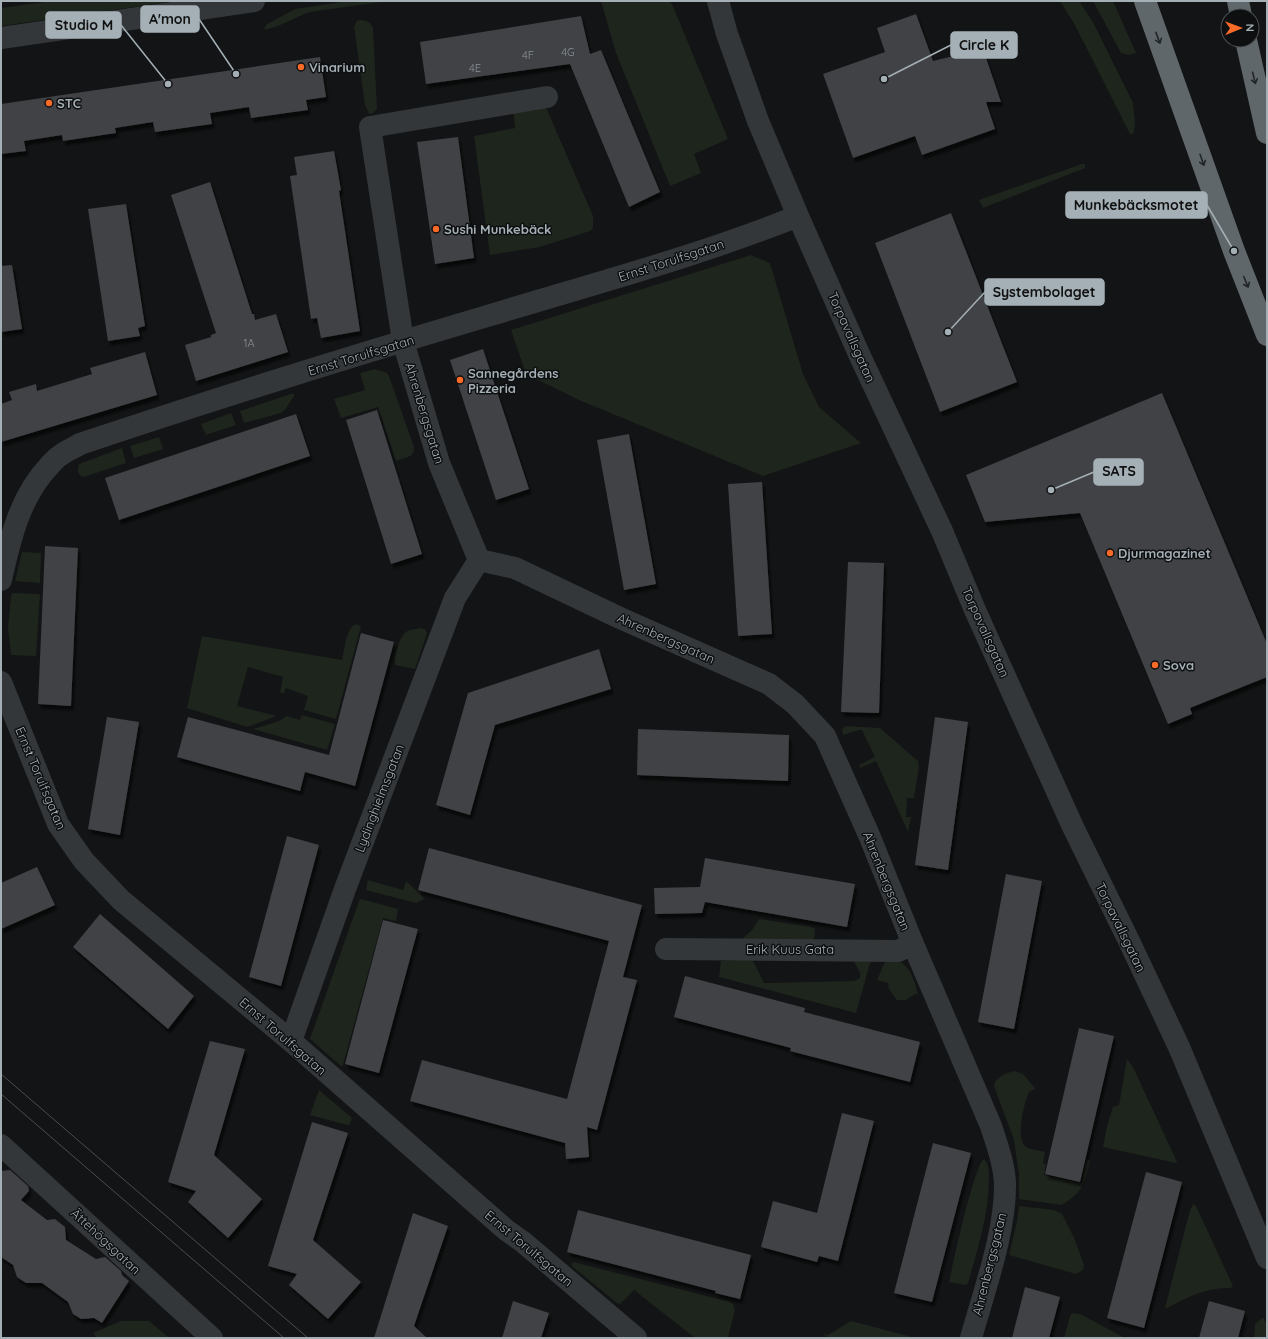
<svg xmlns="http://www.w3.org/2000/svg" width="1268" height="1339" font-family="Quicksand,sans-serif">
<style>
.green{fill:#1e251d}
.building{fill:#3f4245;filter:url(#shadow)}
.lines{fill:none;stroke-linecap:round;stroke-linejoin:round}
.minor{stroke:#34373a;stroke-width:22}
.highway{stroke:#60676b;stroke-width:22}
.tram{stroke:#494e51;stroke-width:1}
.oneway{stroke:#222527}
.poi-dot{fill:#f86a28;stroke:#0e0f10;stroke-width:1.5}
.labels{text-anchor:middle;stroke-width:3;stroke-linejoin:round;paint-order:stroke}
.number-label{font-size:11px;fill:#8b949a}
.poi-label{font-size:13px;font-weight:bold;fill:#a4b0b6;stroke:#0e0f10;text-anchor:start}
.street-label{font-size:13px;fill:#a4b0b6;stroke:#0e0f10}
.leader{fill:none;stroke:#a4b0b6;stroke-width:1.5}
.callout-dot{fill:#a4b0b6;stroke:#0e0f10;stroke-width:1.5}
.callout{fill:#a4b0b6;stroke:#a4b0b6;stroke-width:1.5}
.callout-label{font-size:14px;text-anchor:middle;font-weight:bold;fill:#111}
</style>
<defs>
<filter id="shadow"><feDropShadow dx="2.5" dy="4.5" stdDeviation="1" flood-color="#0009"/></filter>
</defs>
<rect width="100%" height="100%" fill="#131415"/>
<!-- green -->
<path class="green" d="M 52,1 L 176,1 L 1,26 L 1,8 Z
M 348,1 L 388,1 L 310,12 C 297,16 275,30 264,29 L 267,24 L 295,9 Z
M 601,1 L 669,1 L 672,4 L 728,139 L 694,154 L 701,173 L 670,186 L 616,53 Z
M 1060,1 L 1079,1 L 1093,22 L 1133,103 L 1135,122 L 1134,132 L 1132,134 L 1130,134 L 1075,25 Z
M 1093,1 L 1113,1 L 1136,53 L 1129,55 L 1121,53 Z
M 360,20 C 366,20 371,22 373,28 L 377,109 L 372,114 L 369,114 L 365,105 L 354,27 L 357,21 Z
M 545,105 L 593,216 L 593,228 L 590,231 L 540,247 L 490,255 L 474,136 L 515,128 L 513,110 Z
M 1082,164 L 1085,164 L 1085,168 L 983,208 L 979,200 Z
M 751,255 L 770,263 L 803,374 L 819,407 L 861,443 L 763,476 L 579,400 L 526,374 L 511,330 Z
M 375,369 L 387,373 L 389,376 L 414,447 C 415,458 404,458 396,461 L 378,407 L 341,418 L 334,399 L 365,390 L 360,373 Z
M 291,394 L 294,394 L 294,396 L 285,410 L 281,413 L 244,423 L 240,411 Z
M 231,413 L 236,425 L 206,435 L 201,424 Z
M 159,437 L 163,449 L 134,458 L 130,446 Z
M 122,448 L 126,463 L 84,477 C 77,475 77,470 79,464 Z
M 22,552 L 41,553 L 40,583 L 15,581 Z
M 12,593 L 40,594 L 36,656 L 11,655 L 8,627 L 11,597 Z
M 356,624 L 361,626 L 336,719 L 304,710 L 308,696 L 286,688 L 284,693 L 280,693 L 283,677 L 248,667 L 237,706 L 277,716 L 247,727 L 187,708 L 202,636 L 342,660 C 345,650 345,629 356,624 Z
M 421,628 L 425,629 L 427,633 L 415,669 L 395,665 C 394,658 399,637 406,632 C 410,629 416,629 421,628 Z
M 302,715 L 335,724 L 327,750 L 253,729 L 279,721 L 287,716 L 300,720 Z
M 846,726 L 880,728 L 918,761 L 919,766 L 914,798 L 907,798 L 906,817 L 911,817 L 908,832 L 876,761 L 860,768 L 859,765 L 875,757 L 862,730 L 859,730 L 843,735 L 842,729 Z
M 368,880 L 403,890 L 406,881 L 423,897 L 424,899 L 416,903 L 366,890 Z
M 361,899 L 398,909 L 396,921 L 383,918 L 343,1065 L 341,1066 L 310,1039 L 359,901 Z
M 759,919 L 811,927 L 815,929 L 814,940 L 740,941 L 752,930 Z
M 895,959 C 910,965 914,979 918,994 L 915,994 L 906,1000 L 897,1000 L 889,989 L 888,983 L 877,980 L 884,964 L 887,960 Z
M 748,960 L 753,961 L 764,983 L 854,981 L 860,978 L 860,973 L 854,961 L 871,960 L 856,1013 L 719,977 L 721,961 Z
M 1127,1059 L 1133,1067 L 1177,1162 L 1176,1163 L 1103,1147 L 1107,1126 L 1113,1107 L 1119,1105 C 1122,1090 1124,1074 1127,1059 Z
M 1015,1071 L 1023,1074 L 1035,1088 L 1035,1089 L 1029,1092 C 1024,1103 1015,1139 1026,1147 C 1031,1150 1039,1150 1045,1152 L 1043,1163 L 1046,1164 L 1044,1175 L 1081,1183 L 1086,1160 L 1090,1160 C 1085,1183 1083,1192 1062,1205 L 1019,1199 L 1019,1175 L 1014,1140 L 994,1086 C 996,1076 1006,1073 1015,1071 Z
M 319,1090 L 352,1118 L 350,1124 L 347,1125 L 310,1115 Z
M 984,1159 C 990,1165 989,1175 989,1182 C 988,1216 978,1248 969,1280 L 968,1284 L 965,1285 L 949,1282 C 953,1264 974,1165 984,1159 Z
M 1193,1204 L 1196,1206 L 1233,1286 L 1231,1288 C 1207,1287 1188,1297 1167,1308 L 1165,1308 L 1190,1210 Z
M 1019,1206 L 1054,1210 L 1062,1214 L 1075,1240 L 1084,1265 L 1083,1270 L 1076,1274 L 1009,1255 L 1017,1221 Z
M 574,1262 L 730,1302 L 733,1304 L 735,1310 L 728,1338 L 695,1338 L 634,1290 L 620,1304 L 617,1303 L 573,1267 L 571,1264 Z
M 1072,1313 L 1080,1314 L 1125,1338 L 1064,1338 L 1070,1316 Z
M 1263,1317 L 1267,1326 L 1267,1338 L 1254,1338 L 1255,1324 Z
M 121,1321 L 149,1321 L 169,1338 L 97,1338 L 93,1333 Z
M 851,1321 L 916,1338 L 830,1338 L 822,1334 L 828,1335 Z"/>
<!-- building -->
<path class="building" d="M 916,14 L 933,61 L 983,49 L 1001,102 L 986,102 L 995,129 L 922,155 L 915,136 L 853,158 L 823,74 L 885,52 L 877,28 Z
M 581,16 L 590,54 L 601,50 L 660,192 L 629,207 L 570,64 L 426,84 L 420,42 Z
M 320,57 L 326,97 L 306,100 L 308,110 L 251,118 L 249,107 L 210,113 L 212,124 L 155,132 L 153,122 L 115,128 L 116,133 L 63,141 L 62,135 L 24,141 L 26,151 L 1,154 L 1,104 Z
M 458,137 L 474,258 L 435,264 L 417,142 Z
M 334,151 L 341,190 L 339,191 L 360,331 L 321,338 L 317,318 L 311,319 L 290,176 L 297,175 L 294,157 Z
M 210,182 L 252,314 L 254,314 L 255,320 L 276,314 L 288,352 L 196,381 L 185,345 L 211,337 L 211,335 L 216,333 L 171,195 Z
M 126,204 L 145,326 L 138,328 L 140,336 L 108,341 L 88,209 Z
M 951,213 L 1017,382 L 940,412 L 875,243 Z
M 12,265 L 22,329 L 1,332 L 1,266 Z
M 483,349 L 529,489 L 496,500 L 450,360 Z
M 145,352 L 157,395 L 1,442 L 1,404 L 12,400 L 9,392 L 36,384 L 37,391 L 92,374 L 90,368 Z
M 1162,393 L 1267,644 L 1267,677 L 1190,708 L 1192,714 L 1168,724 L 1080,513 L 985,522 L 966,475 Z
M 377,410 L 422,554 L 391,564 L 346,420 Z
M 296,414 L 310,456 L 119,520 L 105,478 Z
M 629,434 L 656,584 L 624,590 L 597,440 Z
M 762,482 L 772,634 L 738,636 L 728,484 Z
M 45,546 L 78,548 L 71,706 L 38,704 Z
M 848,562 L 884,563 L 879,713 L 841,712 Z
M 361,633 L 394,642 L 355,786 L 305,772 L 300,791 L 177,757 L 188,717 L 329,755 Z
M 599,649 L 611,689 L 495,725 L 470,815 L 436,805 L 468,693 Z
M 107,717 L 139,722 L 120,835 L 88,829 Z
M 935,717 L 968,722 L 948,870 L 915,865 Z
M 638,729 L 789,735 L 788,781 L 637,775 Z
M 287,836 L 319,845 L 281,986 L 249,977 Z
M 429,848 L 642,905 L 623,977 L 637,980 L 597,1130 L 587,1127 L 589,1157 L 566,1159 L 565,1143 L 410,1101 L 422,1060 L 567,1099 L 609,941 L 418,890 Z
M 705,858 L 855,884 L 847,927 L 705,902 L 702,913 L 655,914 L 654,888 L 700,887 Z
M 37,867 L 55,905 L 1,929 L 1,883 Z
M 1006,874 L 1042,881 L 1014,1029 L 978,1022 Z
M 100,914 L 194,996 L 168,1029 L 73,947 Z
M 383,920 L 418,929 L 379,1073 L 345,1064 Z
M 685,976 L 805,1008 L 804,1012 L 920,1042 L 910,1082 L 790,1051 L 791,1048 L 674,1017 Z
M 1079,1028 L 1114,1036 L 1080,1182 L 1045,1174 Z
M 210,1041 L 245,1049 L 214,1155 L 262,1199 L 228,1238 L 188,1202 L 196,1191 L 168,1182 Z
M 842,1113 L 874,1121 L 838,1261 L 819,1256 L 817,1262 L 761,1247 L 773,1201 L 817,1213 Z
M 312,1122 L 348,1133 L 313,1240 L 361,1282 L 328,1319 L 289,1285 L 297,1274 L 268,1266 Z
M 933,1143 L 971,1153 L 932,1302 L 894,1293 Z
M 10,1170 L 28,1186 L 29,1191 L 21,1200 L 47,1220 L 55,1219 L 65,1227 L 66,1240 L 96,1259 L 105,1257 L 121,1271 L 122,1275 L 129,1281 L 102,1323 L 94,1318 L 81,1319 L 73,1314 L 68,1302 L 42,1283 L 26,1283 L 17,1277 L 13,1265 L 1,1257 L 1,1171 Z
M 1146,1172 L 1182,1182 L 1144,1328 L 1107,1318 Z
M 578,1210 L 751,1255 L 740,1299 L 715,1293 L 716,1291 L 567,1252 Z
M 413,1213 L 448,1226 L 414,1326 L 427,1338 L 374,1338 Z
M 1025,1287 L 1060,1297 L 1049,1338 L 1012,1338 Z
M 513,1301 L 549,1313 L 541,1338 L 502,1338 Z
M 1209,1301 L 1245,1311 L 1238,1338 L 1199,1338 Z"/>
<g class="lines">
<!-- minor -->
<path class="minor" d="M 718,1 L 727,34 L 758,121 L 798,216 L 859,354 L 942,531 L 975,610 L 1073,827 L 1129,941 L 1179,1047 L 1267,1258
M 1,38 L 254,1
M 547,97 L 370,127 L 403,341 L 439,463 L 479,560 L 515,568 L 620,618 L 769,684 L 795,704 L 825,736 L 869,835 L 913,944 L 991,1126 C 997,1145 1004,1163 1005,1183 C 1006,1231 984,1291 971,1338
M 1,580 C 10,539 20,496 50,465 C 53,462 57,457 61,455 C 67,450 74,448 80,444 C 214,399 349,357 484,317 C 589,285 696,257 798,216
M 1,682 L 58,824 L 84,861 L 121,900 L 291,1041 L 506,1230 L 523,1242 L 636,1338
M 666,949 L 898,951 L 913,944
M 291,1041 L 345,889 L 455,598 L 479,560
M 1,1145 L 212,1338"/>
<!-- highway -->
<path class="highway" d="M 1145,1 L 1234,251 L 1267,335
M 1238,1 L 1241,16
M 1246,40 L 1267,133"/>
<!-- tram -->
<path class="tram" d="M 1,1074 L 308,1338
M 1,1094 L 284,1338"/>
</g>
<!-- one-way arrows -->
<defs><path id="oneway-shaft" d="M-6 0H5M1.5-3L5.5 0L1.5 3" fill="none" stroke-width="1.6" stroke-linecap="round" stroke-linejoin="round"/></defs>
<g class="oneway">
<use href="#oneway-shaft" transform="translate(1158 38) rotate(70)"/>
<use href="#oneway-shaft" transform="translate(1254 78) rotate(76)"/>
<use href="#oneway-shaft" transform="translate(1202 160) rotate(71)"/>
<use href="#oneway-shaft" transform="translate(1246 282) rotate(68)"/>
</g>
<!-- markers -->
<g class="poi-dot">
<circle cx="301" cy="67" r="4"/>
<circle cx="49" cy="103" r="4"/>
<circle cx="436" cy="229" r="4"/>
<circle cx="460" cy="380" r="4"/>
<circle cx="1110" cy="553" r="4"/>
<circle cx="1155" cy="665" r="4"/>
</g>
<g class="labels">
<!-- number labels -->
<g class="number-label">
<text x="568" y="56">4G</text>
<text x="528" y="59">4F</text>
<text x="475" y="72">4E</text>
<text x="249" y="347">1A</text>
</g>
<!-- poi labels -->
<g class="poi-label">
<text x="309" y="72">Vinarium</text>
<text x="57" y="108">STC</text>
<text x="444" y="234">Sushi Munkebäck</text>
<text x="468" y="378">Sannegårdens<tspan x="468" dy="15">Pizzeria</tspan></text>
<text x="1118" y="558">Djurmagazinet</text>
<text x="1163" y="670">Sova</text>
</g>
<!-- street labels -->
<g class="street-label">
<text transform="translate(671 260) rotate(-18)" y="5">Ernst Torulfsgatan</text>
<text transform="translate(852 337) rotate(66)" y="5">Torpavallsgatan</text>
<text transform="translate(361 355) rotate(-17)" y="5">Ernst Torulfsgatan</text>
<text transform="translate(425 413) rotate(73)" y="5">Ahrenbergsgatan</text>
<text transform="translate(986 632) rotate(66)" y="5">Torpavallsgatan</text>
<text transform="translate(666 638) rotate(24)" y="5">Ahrenbergsgatan</text>
<text transform="translate(41 778) rotate(67)" y="5">Ernst Torulfsgatan</text>
<text transform="translate(379 798) rotate(-69)" y="5">Lydinghielmsgatan</text>
<text transform="translate(887 881) rotate(68)" y="5">Ahrenbergsgatan</text>
<text transform="translate(1121 927) rotate(64)" y="5">Torpavallsgatan</text>
<text x="790" y="954">Erik Kuus Gata</text>
<text transform="translate(283 1036) rotate(41)" y="5">Ernst Torulfsgatan</text>
<text transform="translate(106 1241) rotate(43)" y="5">Ättehögsgatan</text>
<text transform="translate(529 1248) rotate(40)" y="5">Ernst Torulfsgatan</text>
<text transform="translate(989 1264) rotate(-76)" y="5">Ahrenbergsgatan</text>
</g>
</g>
<!-- callouts -->
<path class="leader" d="M236 74L199 19M168 84L121 25M884 79L951 45M1234 251L1207 205M948 332L985 292M1051 490L1094 472"/>
<g class="callout-dot">
<circle cx="236" cy="74" r="4"/>
<circle cx="168" cy="84" r="4"/>
<circle cx="884" cy="79" r="4"/>
<circle cx="1234" cy="251" r="4"/>
<circle cx="948" cy="332" r="4"/>
<circle cx="1051" cy="490" r="4"/>
</g>
<g class="callout">
<rect x="141" y="6" width="58" height="26" rx="4"/>
<rect x="46" y="12" width="75" height="26" rx="4"/>
<rect x="951" y="32" width="66" height="26" rx="4"/>
<rect x="1066" y="192" width="141" height="26" rx="4"/>
<rect x="985" y="279" width="119" height="26" rx="4"/>
<rect x="1094" y="459" width="49" height="26" rx="4"/>
</g>
<g class="callout-label">
<text x="170" y="24">A'mon</text>
<text x="84" y="30">Studio M</text>
<text x="984" y="50">Circle K</text>
<text x="1136" y="210">Munkebäcksmotet</text>
<text x="1044" y="297">Systembolaget</text>
<text x="1119" y="476">SATS</text>
</g>
<!-- border -->
<rect width="1268" height="1339" fill="none" stroke="#a4b0b6" stroke-width="4"/>
<!-- north arrow -->
<g transform="translate(1240 28) rotate(89)"><circle r="19" fill="#0e0f10" stroke="#4a4f52"/>
<path d="M0-3L7 15L0 10L-7 15Z" fill="#f86a28"/>
<text y="-6" font-size="11" font-weight="bold" text-anchor="middle" fill="#a4b0b6">N</text>
</g>
</svg>
